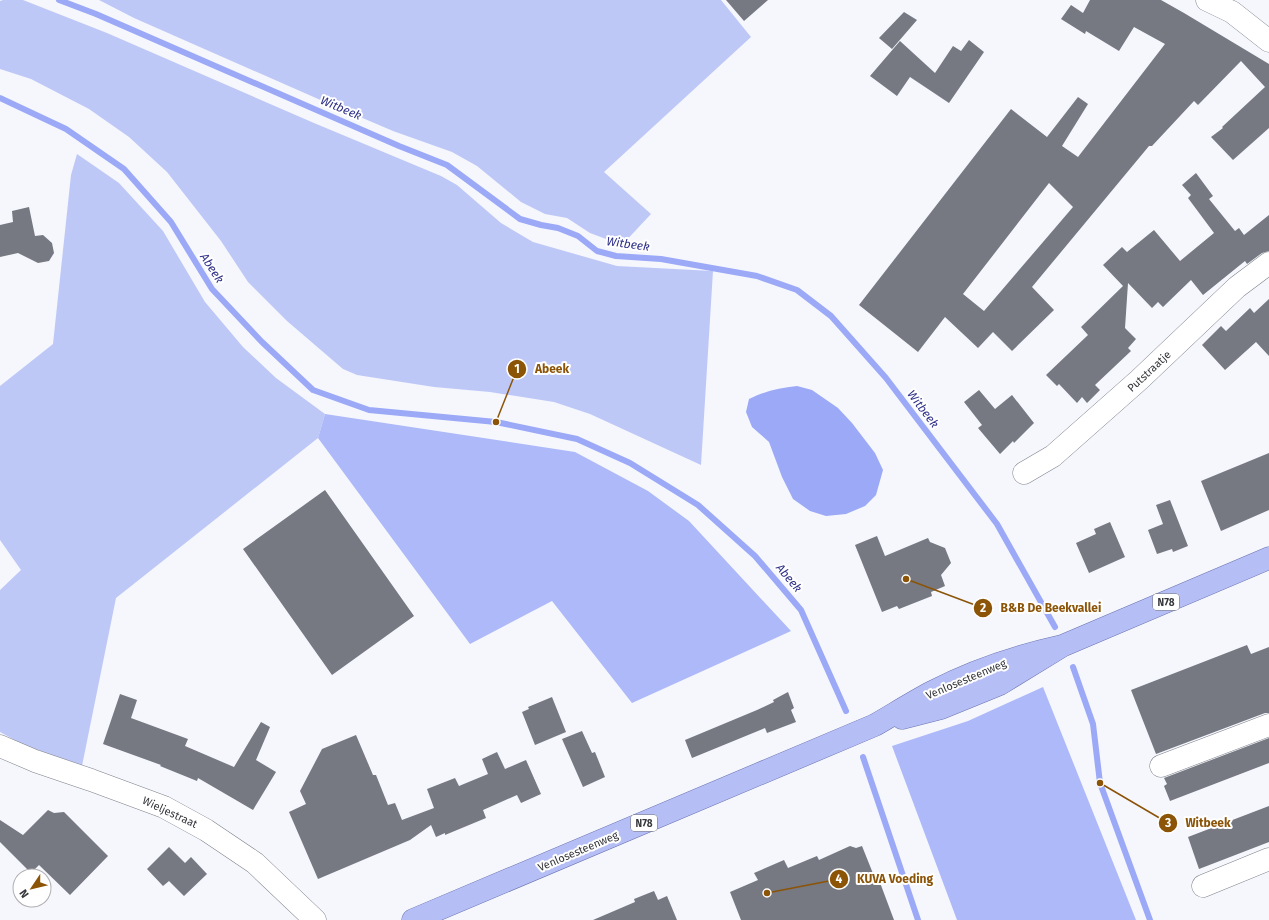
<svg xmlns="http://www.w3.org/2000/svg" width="1269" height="920" font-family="'Fira Sans',sans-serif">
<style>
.green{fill:#bec8f7}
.forest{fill:#adb9f8}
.water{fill:#9ba9f7}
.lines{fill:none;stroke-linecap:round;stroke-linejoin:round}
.stream{stroke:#9ba9f7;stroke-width:6}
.building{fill:#767882;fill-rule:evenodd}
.minor-casing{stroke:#7f818b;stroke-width:23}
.primary-casing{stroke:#6a73b0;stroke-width:23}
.minor{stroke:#fff;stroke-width:22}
.primary{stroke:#b6bff5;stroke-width:22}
.labels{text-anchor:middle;stroke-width:4;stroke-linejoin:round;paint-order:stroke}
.shield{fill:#fff;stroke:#727376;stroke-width:1}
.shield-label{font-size:10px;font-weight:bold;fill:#36373b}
.street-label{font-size:11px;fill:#36373b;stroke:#fff}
.water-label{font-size:12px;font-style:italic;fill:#2f3189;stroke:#fff}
.leader{fill:none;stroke:#8b5407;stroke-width:1.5}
.callout-dot{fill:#8b5407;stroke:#fff;stroke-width:1.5}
.mark-label{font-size:12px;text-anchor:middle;font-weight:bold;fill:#fff}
.callout-label{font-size:12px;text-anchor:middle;font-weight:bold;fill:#8b5407;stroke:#fff;stroke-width:4;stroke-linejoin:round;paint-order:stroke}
</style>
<rect width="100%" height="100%" fill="#f5f7fd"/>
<!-- green -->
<path class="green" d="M 3,0 L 23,0 L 107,33 L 314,123 L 441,176 L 457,185 L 501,223 L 533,242 L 617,266 L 713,271 L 701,465 L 590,414 L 554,402 L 490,392 L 434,387 L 357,375 L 343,369 L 287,321 L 248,282 L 221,241 L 167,172 L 129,137 L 89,109 L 31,79 L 0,69 L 0,1 Z
M 99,0 L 721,0 L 751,37 L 604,172 L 651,214 L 622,245 L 590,233 L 567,218 L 545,214 L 521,202 L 477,166 L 452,152 L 393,131 L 325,102 L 134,18 Z
M 77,154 L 119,183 L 163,231 L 205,302 L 243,347 L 276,378 L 325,414 L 318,438 L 116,598 L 82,766 L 24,745 L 0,732 L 0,590 L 21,570 L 0,540 L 0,386 L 53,344 L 71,175 Z"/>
<!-- forest -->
<path class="forest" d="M 325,414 L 575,452 L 648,491 L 689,521 L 791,631 L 632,703 L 552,601 L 470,644 L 318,438 Z
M 1043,687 L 1136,920 L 957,920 L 892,746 L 968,721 Z"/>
<!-- water -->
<path class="water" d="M 797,386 L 812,390 L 838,408 L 852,423 L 875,453 L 883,470 L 876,495 L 865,506 L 846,514 L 826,516 L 810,511 L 793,499 L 782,477 L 769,442 L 752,427 L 746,412 L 749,399 C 765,391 779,388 797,386 Z"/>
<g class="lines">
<!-- stream -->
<path class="stream" d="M 59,0 L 96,14 L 399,146 L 447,165 L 520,219 L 541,225 L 558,228 L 578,236 L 597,251 L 616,256 L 661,259 L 757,276 L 797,290 L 831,316 L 886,378 L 997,524 L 1055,627
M 0,98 L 66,129 L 124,169 L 171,222 L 212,289 L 262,342 L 313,390 L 369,410 L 496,422 L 577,439 L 630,463 L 698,505 L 755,556 L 801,610 L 846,711
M 1073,667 L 1093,724 L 1100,783 L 1150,920
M 863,757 L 918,920"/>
</g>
<!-- building -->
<path class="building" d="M 726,0 L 768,0 L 744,21 Z
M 1090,0 L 1161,0 L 1184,13 L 1269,64 L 1269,128 L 1233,160 L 1211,137 L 1223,128 L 1222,127 L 1265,87 L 1241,61 L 1198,105 L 1194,101 L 1152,146 L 1149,146 L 1032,287 L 1054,310 L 1012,351 L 993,332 L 978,348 L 945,317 L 918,352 L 859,305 L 1011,109 L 1047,137 L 1078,97 L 1088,104 L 1062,146 L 1078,157 L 1165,44 L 1134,27 L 1119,51 L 1086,31 L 1085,34 L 1061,19 L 1071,5 L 1083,13 ZM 1049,183 L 1073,207 L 984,311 L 963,294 Z
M 904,12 L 917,20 L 892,49 L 879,38 Z
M 969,40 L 984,52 L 949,103 L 910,77 L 897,96 L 870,76 L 900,41 L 935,73 L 953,46 L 961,51 Z
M 1196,173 L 1213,196 L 1209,199 L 1235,231 L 1239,228 L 1244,235 L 1269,215 L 1269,251 L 1262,253 L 1247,264 L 1245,261 L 1203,295 L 1191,280 L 1163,307 L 1158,302 L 1152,308 L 1128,283 L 1125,328 L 1136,339 L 1128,348 L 1131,351 L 1095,385 L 1100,390 L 1087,403 L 1082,397 L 1077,403 L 1059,384 L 1057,386 L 1046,375 L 1088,335 L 1081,327 L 1123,286 L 1103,265 L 1122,247 L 1127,252 L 1154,230 L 1180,261 L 1214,233 L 1188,198 L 1191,195 L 1182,185 Z
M 29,207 L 35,236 L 43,235 L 52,243 L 54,253 L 49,261 L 38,263 L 18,253 L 0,257 L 0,225 L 13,222 L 12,211 Z
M 1269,299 L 1269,356 L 1256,342 L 1225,370 L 1202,345 L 1221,326 L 1226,331 L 1250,308 L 1254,313 Z
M 979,390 L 995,409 L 1012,395 L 1034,423 L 1014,443 L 1013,441 L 1000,454 L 978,428 L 982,425 L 964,402 Z
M 1269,453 L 1269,510 L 1221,531 L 1201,481 Z
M 325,490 L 414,616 L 332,675 L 243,549 Z
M 1170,500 L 1188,546 L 1173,552 L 1172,549 L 1157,554 L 1148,530 L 1163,524 L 1156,505 Z
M 1110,522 L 1125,557 L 1089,573 L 1076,543 L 1096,534 L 1094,529 Z
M 877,536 L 885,556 L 928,538 L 930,542 L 945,548 L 951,563 L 941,575 L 945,586 L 931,592 L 932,596 L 899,609 L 897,606 L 882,612 L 855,545 Z
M 1247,645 L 1251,654 L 1269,647 L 1269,713 L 1265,713 L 1156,754 L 1131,690 Z
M 788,692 L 794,708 L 791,710 L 796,722 L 767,733 L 765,728 L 692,758 L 685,740 L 757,710 L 774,702 L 773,700 Z
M 120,694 L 137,700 L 131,718 L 188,739 L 185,746 L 234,767 L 261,722 L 270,727 L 256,760 L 276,772 L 253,810 L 198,778 L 197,781 L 160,766 L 161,765 L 103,744 Z
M 552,697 L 566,732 L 535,745 L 522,712 L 529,709 L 528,707 Z
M 582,731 L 592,753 L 595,752 L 605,777 L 583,787 L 562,739 Z
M 356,735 L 373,775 L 376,775 L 388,805 L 395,803 L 402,820 L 434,808 L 427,789 L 455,778 L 459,786 L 488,774 L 482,759 L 497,752 L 505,769 L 526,760 L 541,794 L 521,803 L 517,795 L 483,810 L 486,818 L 445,835 L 445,833 L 436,837 L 431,825 L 410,840 L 318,879 L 289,812 L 306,804 L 300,791 L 322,749 Z
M 1269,738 L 1269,763 L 1170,801 L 1164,786 L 1167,784 L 1164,778 Z
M 1269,806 L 1269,842 L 1199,869 L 1188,837 Z
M 48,810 L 54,813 L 64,812 L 108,856 L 70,895 L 39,865 L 31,873 L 0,842 L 0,820 L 23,835 Z
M 850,846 L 856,848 L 862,846 L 876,881 L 879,880 L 894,920 L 741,920 L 730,892 L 758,880 L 754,873 L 784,860 L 788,868 L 817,856 L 819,860 Z
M 169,847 L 185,863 L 191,857 L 207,874 L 184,896 L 169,881 L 163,886 L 147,869 Z
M 654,891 L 658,900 L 667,896 L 677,920 L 593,920 L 635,902 L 634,899 Z"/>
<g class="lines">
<!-- minor casing -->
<g class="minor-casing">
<path id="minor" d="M 1207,0 L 1232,12 L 1269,41
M 1024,473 L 1053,456 L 1139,380 L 1237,287 L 1269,263
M 0,746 L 35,761 L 91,780 L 164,807 L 206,830 L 255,863 L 315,920
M 1161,766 L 1269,725
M 1203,886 L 1269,859"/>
</g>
<!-- primary casing -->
<g class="primary-casing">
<path id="primary" d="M 902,718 L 941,708 L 1000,684 L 1062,646 L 1269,558
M 413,920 L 875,725 C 894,714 913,702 932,692 C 972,671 1017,656 1062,646"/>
</g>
<!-- minor -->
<use href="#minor" class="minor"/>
<!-- primary -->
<use href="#primary" class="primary"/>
</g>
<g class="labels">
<!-- shield labels -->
<g class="shield">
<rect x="1153" y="594" width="26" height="16" rx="3"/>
<rect x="631" y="815" width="26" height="16" rx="3"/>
</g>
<g class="shield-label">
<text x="1166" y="606">N78</text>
<text x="644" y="827">N78</text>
</g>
<!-- street labels -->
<g class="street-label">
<text transform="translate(1149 371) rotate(-43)" y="4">Putstraatje</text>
<text transform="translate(966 679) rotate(-23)" y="4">Venlosesteenweg</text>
<text transform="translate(170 812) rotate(25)" y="4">Wieljestraat</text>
<text transform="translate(578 851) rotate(-23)" y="4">Venlosesteenweg</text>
</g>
<!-- water labels -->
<g class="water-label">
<text transform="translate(341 108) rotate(23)" y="4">Witbeek</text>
<text transform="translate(628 244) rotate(8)" y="4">Witbeek</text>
<text transform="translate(212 268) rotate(57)" y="4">Abeek</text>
<text transform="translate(923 409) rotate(53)" y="4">Witbeek</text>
<text transform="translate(789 578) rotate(50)" y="4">Abeek</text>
</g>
</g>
<!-- callouts -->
<path class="leader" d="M496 422L517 369M906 579L983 608M1100 783L1168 823M767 893L839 879"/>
<g class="callout-dot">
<circle cx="496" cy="422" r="4"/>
<circle cx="906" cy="579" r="4"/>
<circle cx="1100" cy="783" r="4"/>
<circle cx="767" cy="893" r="4"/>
<circle cx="517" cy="369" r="10"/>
<circle cx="983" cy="608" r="10"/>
<circle cx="1168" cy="823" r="10"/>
<circle cx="839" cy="879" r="10"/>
</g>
<g class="mark-label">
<text x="517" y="373">1</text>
<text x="983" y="612">2</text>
<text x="1168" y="827">3</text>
<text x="839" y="883">4</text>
</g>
<g class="callout-label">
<text x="552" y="373">Abeek</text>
<text x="1051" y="612">B&amp;B De Beekvallei</text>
<text x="1208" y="827">Witbeek</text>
<text x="895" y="883">KUVA Voeding</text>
</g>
<!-- north arrow -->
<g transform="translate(32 888) rotate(235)"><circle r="19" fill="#ffffff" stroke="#afafb1"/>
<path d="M0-3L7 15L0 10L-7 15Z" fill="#8b5407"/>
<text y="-6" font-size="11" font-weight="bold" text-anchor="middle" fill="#36373b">N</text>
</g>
</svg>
